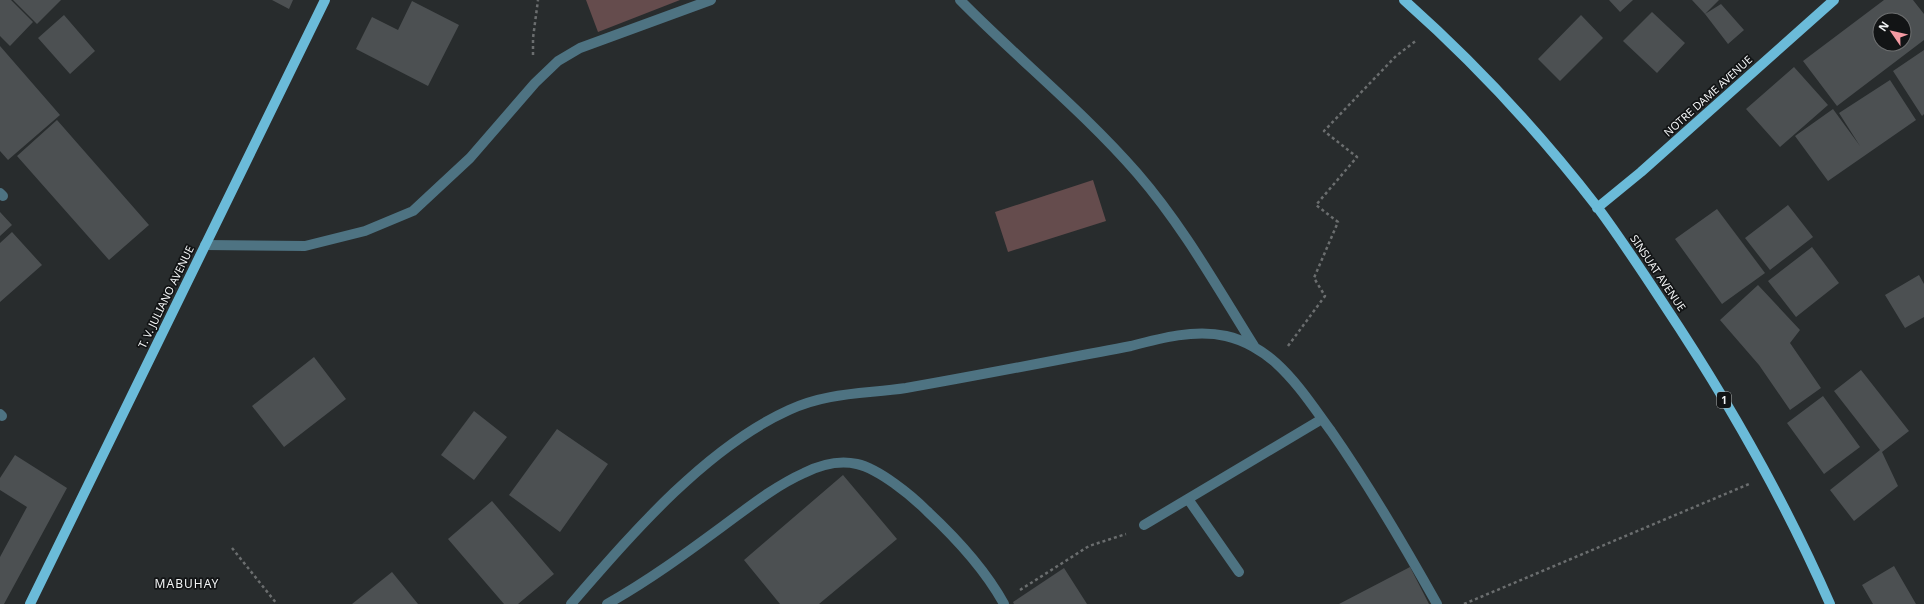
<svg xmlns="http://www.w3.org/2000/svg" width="1924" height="604" font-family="'Noto Sans',sans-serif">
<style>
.green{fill:#654c4d}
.building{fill:#4c5052;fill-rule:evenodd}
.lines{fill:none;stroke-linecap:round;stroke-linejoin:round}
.path{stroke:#6b6e6f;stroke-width:2.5;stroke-dasharray:3 3;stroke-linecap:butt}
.minor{stroke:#4e7382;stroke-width:10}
.major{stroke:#6bbbd9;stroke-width:10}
.labels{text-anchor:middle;stroke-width:3.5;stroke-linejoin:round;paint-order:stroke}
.shield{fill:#121415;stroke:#afb1b2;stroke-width:1}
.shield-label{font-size:10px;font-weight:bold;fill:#f2f4f5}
.street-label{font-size:11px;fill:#f2f4f5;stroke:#121415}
.neighbourhood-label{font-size:12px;letter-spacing:1px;fill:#f2f4f5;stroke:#121415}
</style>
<rect width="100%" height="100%" fill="#282c2d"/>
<!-- green -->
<path class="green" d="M 586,0 L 680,0 L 598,32 Z
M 1093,180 L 1106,221 L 1008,252 L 995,212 Z"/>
<!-- building -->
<path class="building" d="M 0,0 L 11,0 L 33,22 L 10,46 L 0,36 Z
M 13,0 L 61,0 L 37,24 Z
M 272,0 L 293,0 L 289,9 Z
M 1609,0 L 1633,0 L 1620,12 Z
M 1692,0 L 1719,0 L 1705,14 Z
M 1884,0 L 1913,0 L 1924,14 L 1924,40 L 1837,106 L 1803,61 ZM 1880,20 L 1904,20 L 1904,44 L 1880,44 Z
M 412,1 L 459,25 L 428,86 L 356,49 L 372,17 L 398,30 Z
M 1721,4 L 1744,30 L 1728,44 L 1705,14 Z
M 1652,12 L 1685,43 L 1657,73 L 1623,41 Z
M 64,15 L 95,51 L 70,74 L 38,38 Z
M 1581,15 L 1603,38 L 1560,81 L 1538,59 Z
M 0,46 L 60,115 L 8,160 L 0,151 Z
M 1924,50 L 1924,114 L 1922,116 L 1893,71 Z
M 1794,67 L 1828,105 L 1780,147 L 1746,109 Z
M 1890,80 L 1916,120 L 1828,181 L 1795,136 L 1833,109 L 1860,146 L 1839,113 Z
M 57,120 L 149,225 L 109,260 L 17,156 Z
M 1788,205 L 1813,237 L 1770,270 L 1745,238 Z
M 1717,209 L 1765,273 L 1722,304 L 1675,239 Z
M 0,212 L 12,225 L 0,236 Z
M 12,232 L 42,265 L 0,302 L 0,243 Z
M 1812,247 L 1839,283 L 1796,317 L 1768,281 Z
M 1919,275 L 1924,284 L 1924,317 L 1905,328 L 1885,295 Z
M 1758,285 L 1800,330 L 1790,343 L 1821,388 L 1790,410 L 1759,365 L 1720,320 Z
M 314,357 L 346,399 L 284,447 L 252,406 Z
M 1861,370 L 1909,431 L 1882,452 L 1898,486 L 1854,521 L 1830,490 L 1880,450 L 1834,391 Z
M 1823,396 L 1860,447 L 1824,474 L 1787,423 Z
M 474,411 L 507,437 L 474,480 L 441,455 Z
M 557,429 L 608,464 L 560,532 L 509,495 Z
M 15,455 L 67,488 L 4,604 L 0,604 L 0,557 L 27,507 L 0,490 L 0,478 Z
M 843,475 L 897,539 L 819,604 L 780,604 L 744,560 Z
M 492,501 L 554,574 L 518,604 L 504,604 L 448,539 Z
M 1894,566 L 1916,604 L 1873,604 L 1862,585 Z
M 1410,567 L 1429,604 L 1339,604 Z
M 1064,568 L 1087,604 L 1014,604 L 1013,602 Z
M 392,572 L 418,604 L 352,604 Z"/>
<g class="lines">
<!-- path -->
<path class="path" d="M 533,55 L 533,38 L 538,0
M 1288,346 L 1325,296 L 1314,278 L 1338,222 L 1316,205 L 1357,157 L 1324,131 L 1396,56 L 1417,40
M 232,548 L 277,604
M 1020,590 L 1089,546 L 1126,534
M 1464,604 L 1749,484"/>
<!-- minor -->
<path class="minor" d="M 960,0 C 1018,59 1083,111 1137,173 C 1183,226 1217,287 1254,346
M 0,193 L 3,196
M 205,245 L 305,246 L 365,231 L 413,211 L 470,158 L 535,83 L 558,61 L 580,48 L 711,0
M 0,414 L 2,416
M 1188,499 L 1239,572
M 1144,525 L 1322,419
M 571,604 C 631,535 705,448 789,410 C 827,392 866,394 906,388 C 981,375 1056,360 1131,346 C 1161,338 1195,329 1226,336 C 1244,340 1263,351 1276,363 C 1298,383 1314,408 1331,431 C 1370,487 1404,545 1437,604
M 607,604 C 648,581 685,554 723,526 C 749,507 775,486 804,473 C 820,465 839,460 857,464 C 879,469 911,495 927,511 C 956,538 985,569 1004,604"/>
<!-- major -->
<path class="major" d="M 1404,0 C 1475,63 1540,133 1598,208 C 1621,239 1642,271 1663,303 C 1727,399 1784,499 1830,604
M 1597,208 L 1641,172 L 1834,0
M 30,604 L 325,0"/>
</g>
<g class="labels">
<!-- shield labels -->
<rect class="shield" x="1717" y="392" width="14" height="16" rx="3"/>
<g class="shield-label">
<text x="1724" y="404">1</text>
</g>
<!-- street labels -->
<g class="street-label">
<text transform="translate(1708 96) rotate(-42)" y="4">NOTRE DAME AVENUE</text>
<text transform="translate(1658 273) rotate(56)" y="4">SINSUAT AVENUE</text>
<text transform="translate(166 297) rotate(-64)" y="4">T. V. JULIANO AVENUE</text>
</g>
<!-- neighbourhood labels -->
<g class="neighbourhood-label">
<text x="187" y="588">MABUHAY</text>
</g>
</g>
<!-- north arrow -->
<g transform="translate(1892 32) rotate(304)"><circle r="19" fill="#121415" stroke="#6c6e6f"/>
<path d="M0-3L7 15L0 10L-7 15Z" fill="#f49aa2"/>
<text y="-6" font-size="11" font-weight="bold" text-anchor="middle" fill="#f2f4f5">N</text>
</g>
</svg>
